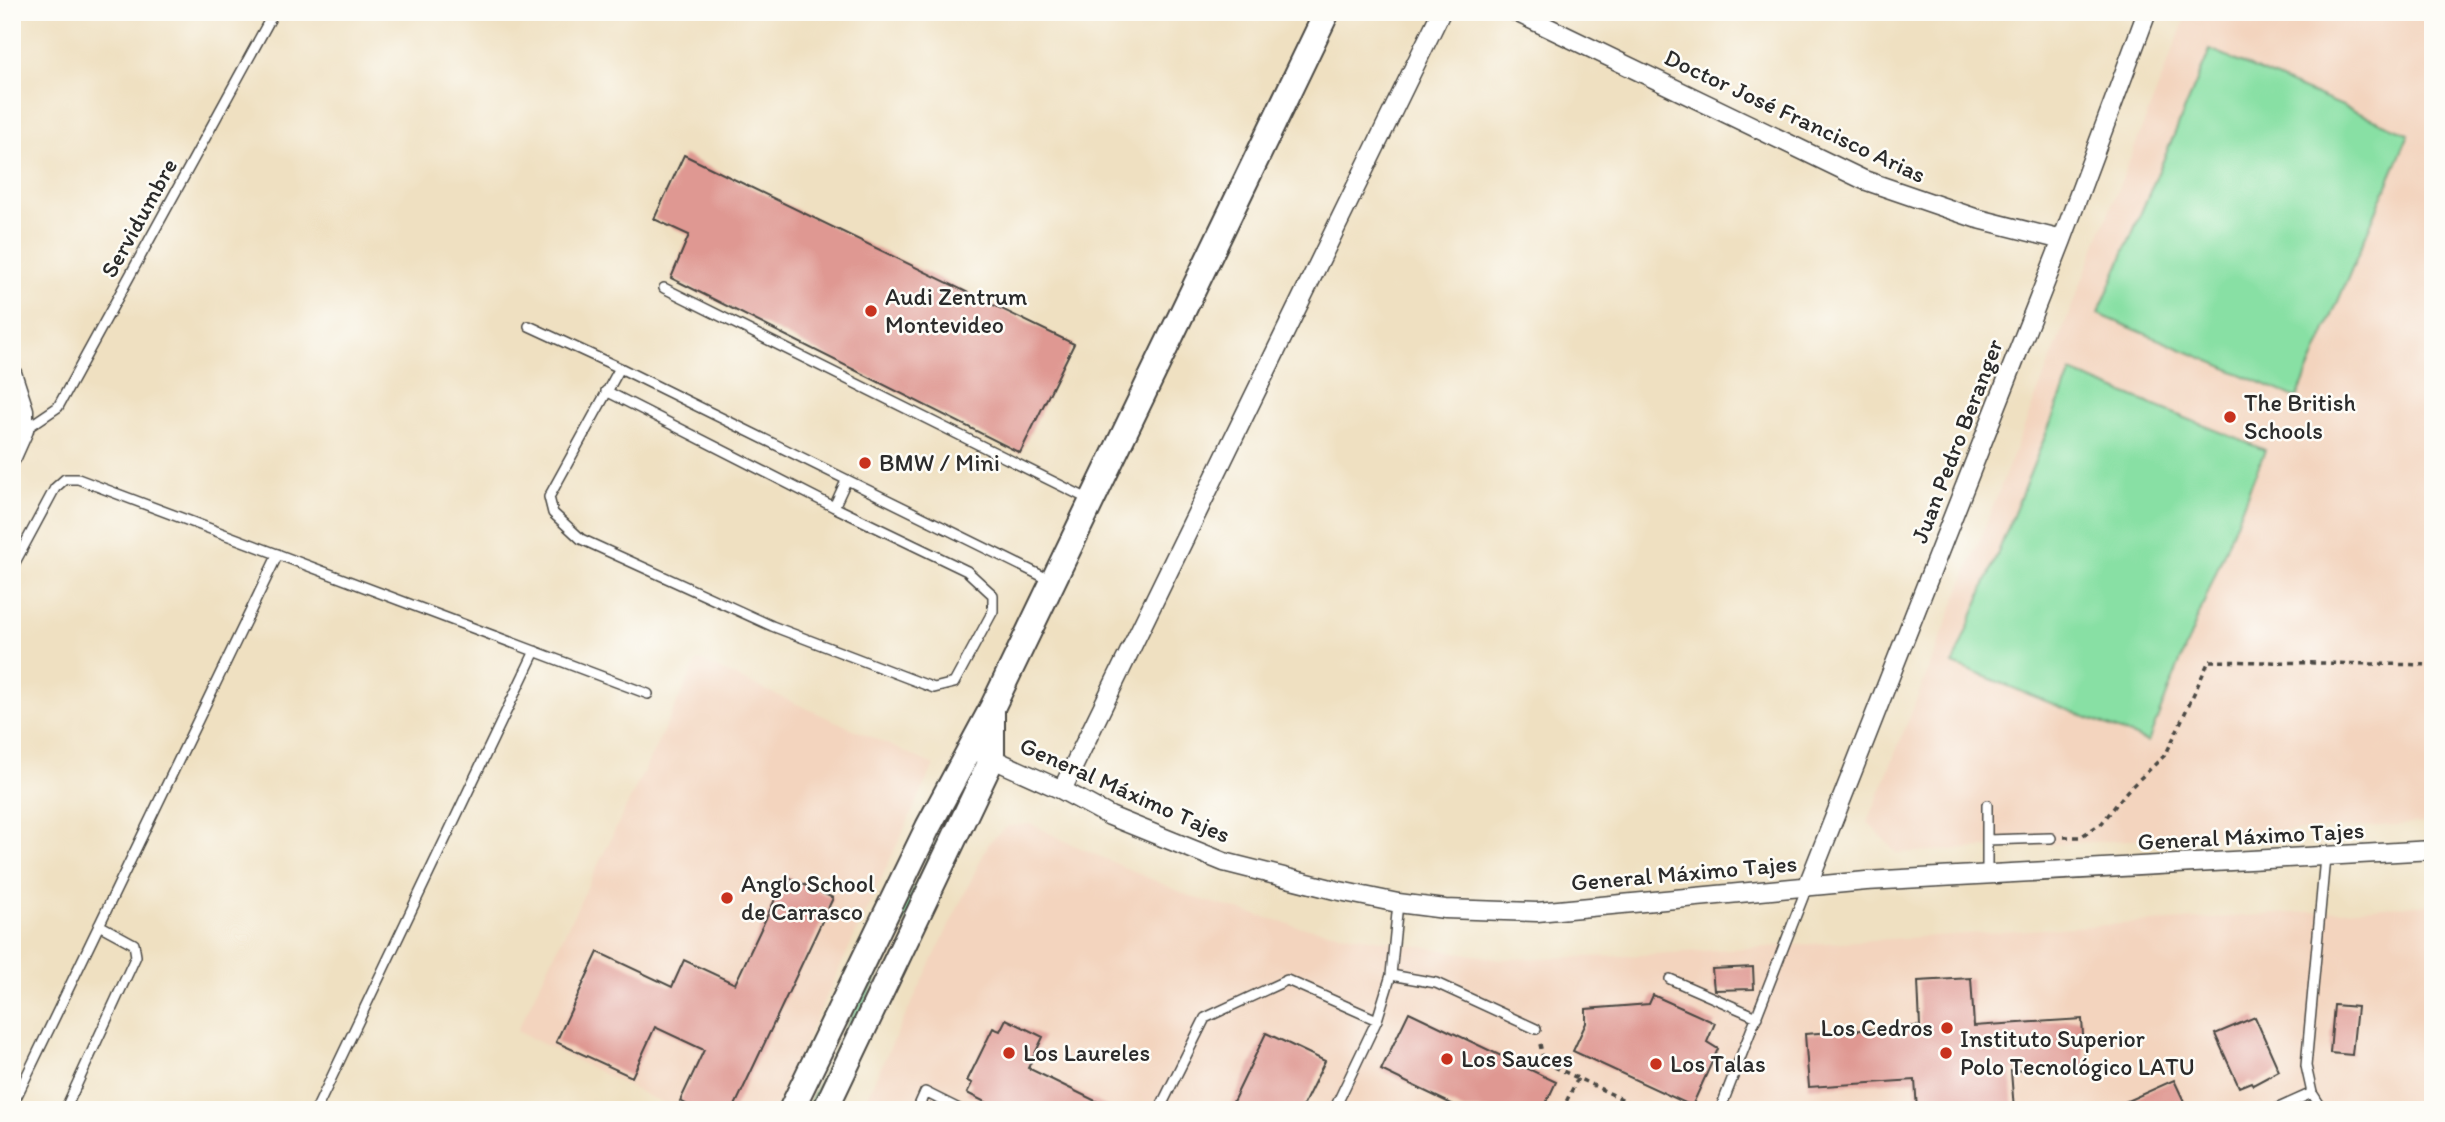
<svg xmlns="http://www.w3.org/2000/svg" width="2445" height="1122" font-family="Itim,sans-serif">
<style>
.built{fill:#f3d4be}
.green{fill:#88e0a4;stroke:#5a8668;stroke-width:2}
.building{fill:#df9892}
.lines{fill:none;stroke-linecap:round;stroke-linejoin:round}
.lane-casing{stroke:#484642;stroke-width:12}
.street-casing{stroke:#484642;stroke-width:21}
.secondary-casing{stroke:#484642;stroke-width:28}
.path{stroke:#484642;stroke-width:3.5;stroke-dasharray:5 5;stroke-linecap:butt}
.lane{stroke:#fff;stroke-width:9}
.street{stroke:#fff;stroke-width:18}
.secondary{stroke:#fff;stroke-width:24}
.poi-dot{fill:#c8321e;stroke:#fdfcf7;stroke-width:2.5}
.labels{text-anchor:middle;stroke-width:5;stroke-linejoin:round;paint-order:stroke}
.street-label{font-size:24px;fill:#2b2b2b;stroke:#fdfcf7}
.poi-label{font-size:24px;fill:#2b2b2b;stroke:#fdfcf7;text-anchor:start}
</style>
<rect width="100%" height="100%" fill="#fdfcf7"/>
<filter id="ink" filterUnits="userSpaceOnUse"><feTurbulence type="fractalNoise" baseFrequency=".0143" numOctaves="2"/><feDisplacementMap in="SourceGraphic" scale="14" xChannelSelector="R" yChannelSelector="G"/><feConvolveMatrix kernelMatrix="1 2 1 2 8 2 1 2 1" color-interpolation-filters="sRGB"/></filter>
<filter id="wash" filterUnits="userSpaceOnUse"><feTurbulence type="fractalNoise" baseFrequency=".00686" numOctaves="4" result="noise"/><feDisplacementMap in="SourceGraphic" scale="28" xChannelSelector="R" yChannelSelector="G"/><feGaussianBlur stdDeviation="1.57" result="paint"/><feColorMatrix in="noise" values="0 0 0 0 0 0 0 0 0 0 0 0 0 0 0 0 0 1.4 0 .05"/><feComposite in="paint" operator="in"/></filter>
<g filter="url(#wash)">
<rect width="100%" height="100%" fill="#efe0c1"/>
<!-- built -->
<path class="built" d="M 2188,12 L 2433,12 L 2433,823 L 1896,853 L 1868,822 Z
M 698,660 L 934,765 L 774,1110 L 676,1110 L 517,1031 Z
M 1032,824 L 1067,842 L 1192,897 L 1296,926 L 1499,959 L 1624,956 L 2433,904 L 2433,1110 L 860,1110 L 990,841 L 1008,826 Z"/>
<!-- green -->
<path class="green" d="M 2210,50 L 2409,134 L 2297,398 L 2098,314 Z
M 2071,372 L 2265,450 L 2148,742 L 1953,664 Z
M 973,766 L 976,766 L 978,771 L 812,1110 L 806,1110 Z"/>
<g id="blocks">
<!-- building -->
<path class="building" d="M 684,155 L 1074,344 L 1020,453 L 671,278 L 689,235 L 654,219 Z
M 786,876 L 833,898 L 733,1110 L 697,1110 L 680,1101 L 704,1050 L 655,1027 L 632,1077 L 556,1042 L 598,952 L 672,987 L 684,960 L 735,984 Z
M 1753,967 L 1754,989 L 1714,990 L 1712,969 Z
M 1971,978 L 1974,1026 L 2082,1019 L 2085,1066 L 2011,1071 L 2014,1110 L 1917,1110 L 1915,1080 L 1809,1087 L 1805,1034 L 1920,1026 L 1918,981 Z
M 1653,995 L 1715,1023 L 1707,1042 L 1718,1049 L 1692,1106 L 1573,1051 L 1586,1023 L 1586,1009 L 1649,1004 Z
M 2334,1005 L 2357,1007 L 2352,1055 L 2330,1053 Z
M 1409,1012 L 1556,1082 L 1543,1110 L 1464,1110 L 1381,1070 Z
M 2255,1017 L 2279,1071 L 2253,1085 L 2251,1082 L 2239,1087 L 2215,1034 Z
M 1006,1019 L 1043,1037 L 1028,1068 L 1114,1110 L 1001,1110 L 967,1093 L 972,1083 L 967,1081 L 993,1028 L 1000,1031 Z
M 1266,1033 L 1325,1061 L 1301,1110 L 1229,1110 Z
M 2174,1080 L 2188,1110 L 2107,1110 Z"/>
</g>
</g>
<g filter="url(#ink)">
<use href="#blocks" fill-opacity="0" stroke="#484642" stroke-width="2"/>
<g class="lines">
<!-- lane casing -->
<g class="lane-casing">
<path id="lane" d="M 664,288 L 1090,500
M 529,326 L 620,368 L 1050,580
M 606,391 L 834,507 L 967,571 L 993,595 L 993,611 L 954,683 L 934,688 L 772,626 L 581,539 L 553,513 L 549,497 L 620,368
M 24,430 L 58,407 L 274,12
M 834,507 L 846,481
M 12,568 L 55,488 L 65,479 L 78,479 L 648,694
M 1987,805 L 1987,875
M 1987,840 L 2051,838
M 1398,903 L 1391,975 L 1436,983 L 1536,1029
M 1670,979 L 1757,1017
M 2312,1093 L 2306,1066 L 2325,857
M 12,1106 L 278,554
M 65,1110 L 136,956 L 134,944 L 99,925
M 316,1110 L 535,651
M 917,1110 L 925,1092 L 961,1110
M 1159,1110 L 1205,1018 L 1287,980 L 1377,1020
M 1334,1110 L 1377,1020 L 1391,975
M 1720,1110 L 1807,887
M 2274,1110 L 2312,1093 L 2323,1110"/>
</g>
<!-- street casing -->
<g class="street-casing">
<path id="street" d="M 1516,12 L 1864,180 L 1975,218 L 2062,240
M 12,373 L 24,410 L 24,430 L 12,457
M 982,754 L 1062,790 L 1110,816 L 1224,862 L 1335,890 L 1398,903 L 1445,909 L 1537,912 L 1866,881 L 2433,850
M 1062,790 L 1441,12
M 1807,887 L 2062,240 L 2147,12"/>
</g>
<!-- secondary casing -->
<g class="secondary-casing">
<path id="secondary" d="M 791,1110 L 928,827 L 992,708 L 1327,12
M 825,1110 L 992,759 L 992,709"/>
</g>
<!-- path -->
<path class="path" d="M 2064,837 L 2080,837 L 2102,823 L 2127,791 L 2166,754 L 2209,661 L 2433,665
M 1540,1044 L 1544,1062 L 1645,1110
M 1562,1110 L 1578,1078"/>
<!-- lane -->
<use href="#lane" class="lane"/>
<!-- street -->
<use href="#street" class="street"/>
<!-- secondary -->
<use href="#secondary" class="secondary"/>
</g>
</g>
<!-- markers -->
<g class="poi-dot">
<circle cx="871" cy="311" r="7"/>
<circle cx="2230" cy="417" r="7"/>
<circle cx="865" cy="463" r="7"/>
<circle cx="727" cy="898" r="7"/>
<circle cx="1947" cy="1028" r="7"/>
<circle cx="1009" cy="1053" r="7"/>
<circle cx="1946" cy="1053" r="7"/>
<circle cx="1447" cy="1059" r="7"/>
<circle cx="1656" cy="1064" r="7"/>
</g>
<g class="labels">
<!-- street labels -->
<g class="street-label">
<text transform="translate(1795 116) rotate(25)" y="8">Doctor José Francisco Arias</text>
<text transform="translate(139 218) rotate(-61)" y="8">Servidumbre</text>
<text transform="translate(1957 441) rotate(-69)" y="8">Juan Pedro Beranger</text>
<text transform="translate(1125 790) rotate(24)" y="8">General Máximo Tajes</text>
<text transform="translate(2251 836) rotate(-3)" y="8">General Máximo Tajes</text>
<text transform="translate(1684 873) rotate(-5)" y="8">General Máximo Tajes</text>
</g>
<!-- poi labels -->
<g class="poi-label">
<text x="885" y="305">Audi Zentrum<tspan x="885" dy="28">Montevideo</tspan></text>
<text x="2244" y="411">The British<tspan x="2244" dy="28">Schools</tspan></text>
<text x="879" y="471">BMW / Mini</text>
<text x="741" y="892">Anglo School<tspan x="741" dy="28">de Carrasco</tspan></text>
<text x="1933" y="1036" text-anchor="end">Los Cedros</text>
<text x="1960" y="1047">Instituto Superior<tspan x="1960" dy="28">Polo Tecnológico LATU</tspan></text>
<text x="1023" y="1061">Los Laureles</text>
<text x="1461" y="1067">Los Sauces</text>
<text x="1670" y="1072">Los Talas</text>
</g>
</g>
<!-- margin -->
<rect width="2445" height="1122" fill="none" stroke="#fdfcf7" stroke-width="42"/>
</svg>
